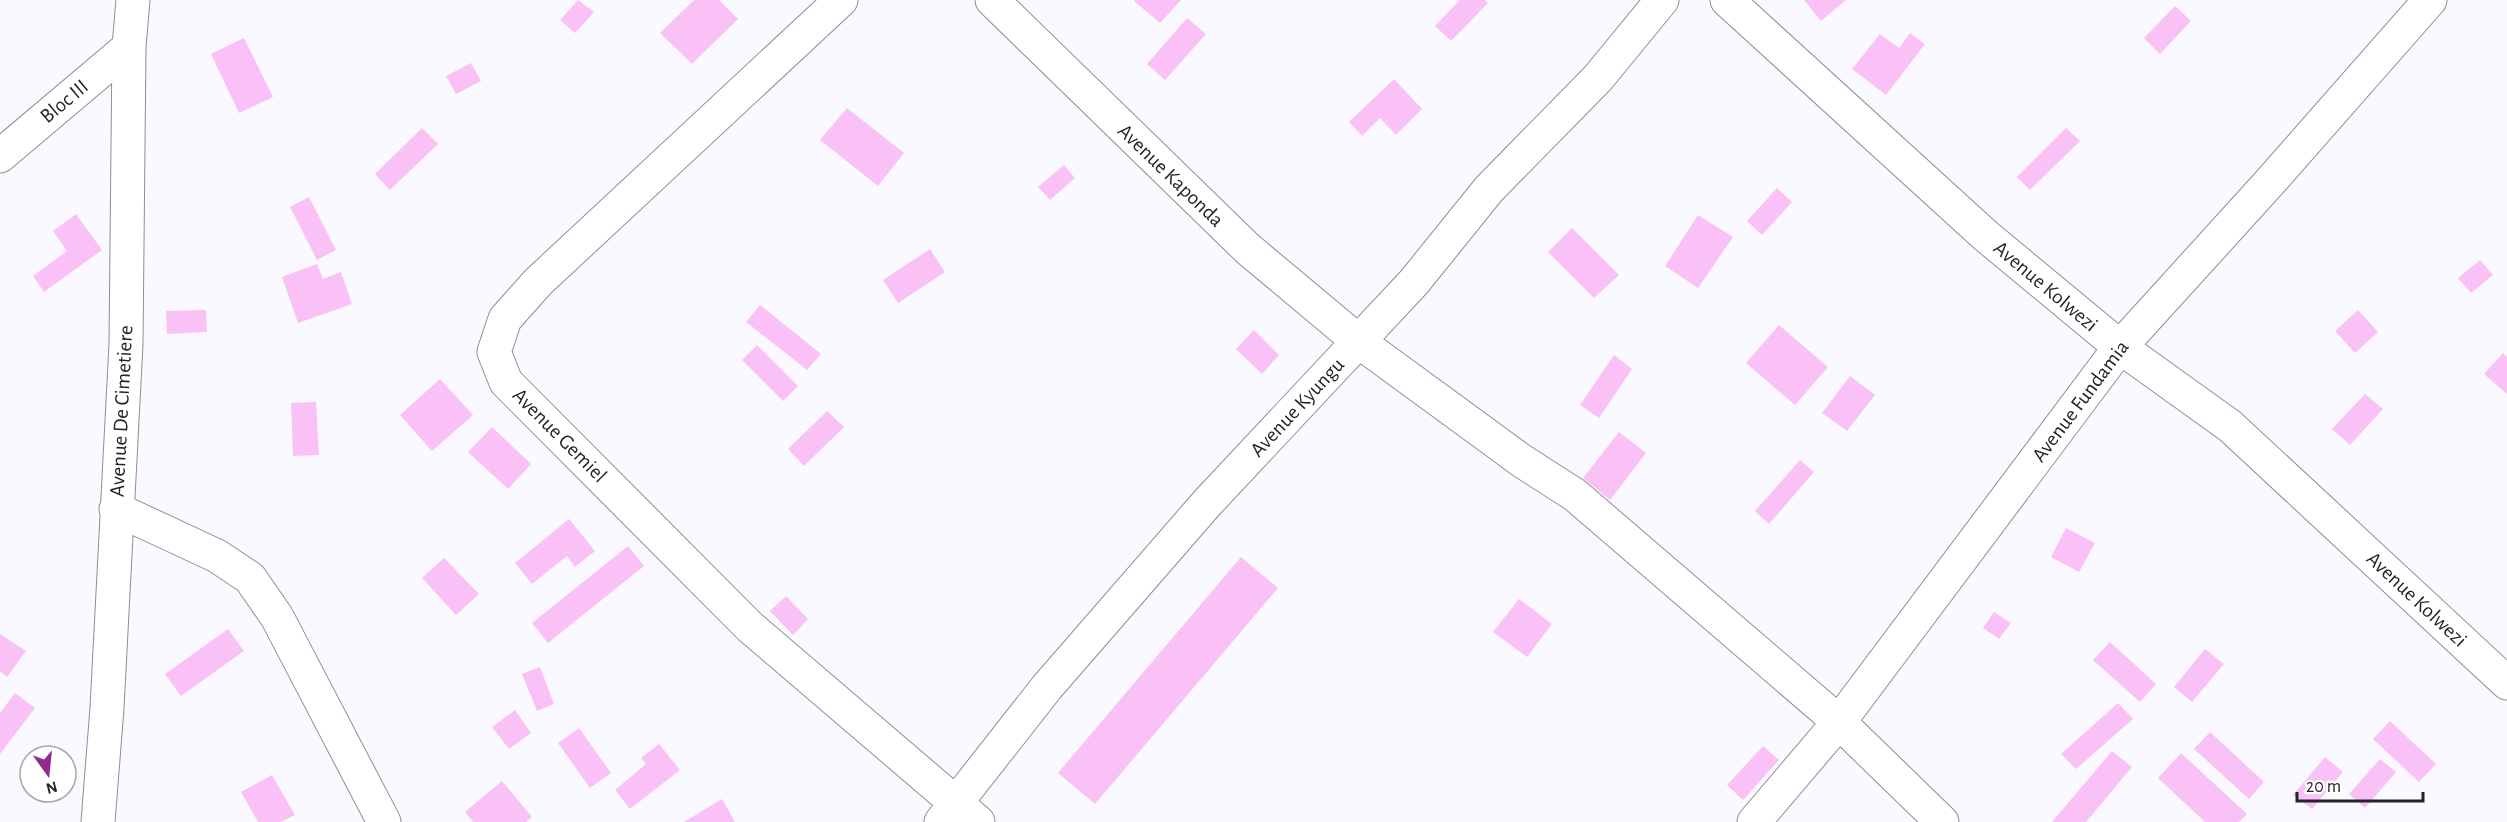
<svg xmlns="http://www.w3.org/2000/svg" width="2507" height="822" font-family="'Alegreya Sans',sans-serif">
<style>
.building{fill:#f9c1f5}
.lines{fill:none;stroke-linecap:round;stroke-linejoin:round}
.minor-casing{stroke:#8f8e95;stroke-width:35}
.minor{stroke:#fff;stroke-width:33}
.labels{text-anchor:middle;stroke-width:4.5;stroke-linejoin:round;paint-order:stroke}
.street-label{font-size:21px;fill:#242427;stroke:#fff}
</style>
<rect width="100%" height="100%" fill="#faf9ff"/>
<!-- building -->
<path class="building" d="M 578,0 L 594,12 L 575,33 L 560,20 Z
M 694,0 L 719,0 L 738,19 L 692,64 L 660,33 Z
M 1135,0 L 1181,0 L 1160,23 L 1134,1 Z
M 1460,0 L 1485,0 L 1488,3 L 1451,41 L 1435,26 Z
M 1804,0 L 1846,0 L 1821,21 Z
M 2175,6 L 2191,21 L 2160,54 L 2144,38 Z
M 1187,18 L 1206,34 L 1165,80 L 1147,64 Z
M 1910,33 L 1925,44 L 1886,95 L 1852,69 L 1880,34 L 1899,48 Z
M 244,38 L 273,97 L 239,113 L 211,54 Z
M 471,63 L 481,81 L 456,94 L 446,76 Z
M 1394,79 L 1422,109 L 1396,135 L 1380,118 L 1362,136 L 1349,122 Z
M 847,108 L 904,153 L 878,186 L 820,140 Z
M 422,128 L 438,144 L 390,190 L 375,174 Z
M 2066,128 L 2080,141 L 2030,190 L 2017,177 Z
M 1064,165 L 1075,178 L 1050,200 L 1038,187 Z
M 1777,188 L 1792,202 L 1762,235 L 1747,221 Z
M 309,197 L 336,250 L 317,260 L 290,207 Z
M 76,214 L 102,250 L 44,292 L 33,276 L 67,251 L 53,231 Z
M 1698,215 L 1733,237 L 1698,288 L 1665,266 Z
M 1572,228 L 1619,275 L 1594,298 L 1548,252 Z
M 930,249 L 945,272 L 898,303 L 883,280 Z
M 2480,260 L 2493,275 L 2471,293 L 2458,278 Z
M 317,264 L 323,279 L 341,272 L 352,304 L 298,323 L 282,277 Z
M 760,305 L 821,354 L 807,370 L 746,322 Z
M 206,310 L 207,332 L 167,334 L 166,311 Z
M 2358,310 L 2378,332 L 2355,353 L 2335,331 Z
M 1779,325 L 1828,367 L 1795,405 L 1746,363 Z
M 1254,330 L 1279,355 L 1262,374 L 1236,349 Z
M 757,345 L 798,386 L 783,401 L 742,360 Z
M 2503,353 L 2507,357 L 2507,394 L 2484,374 Z
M 1614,355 L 1632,369 L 1599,418 L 1580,405 Z
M 1850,376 L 1875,395 L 1847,431 L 1822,413 Z
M 440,379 L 473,415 L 432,451 L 400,415 Z
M 2365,394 L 2383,409 L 2350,445 L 2332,429 Z
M 316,402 L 319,455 L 293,456 L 291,403 Z
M 827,411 L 844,427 L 804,466 L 788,449 Z
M 492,427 L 531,464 L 508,489 L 468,452 Z
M 1619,432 L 1646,453 L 1610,500 L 1583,478 Z
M 1800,460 L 1814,472 L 1769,524 L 1755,511 Z
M 569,519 L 595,551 L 575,567 L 567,556 L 532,584 L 515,563 Z
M 2066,528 L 2095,543 L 2079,572 L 2051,557 Z
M 628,546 L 644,566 L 548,643 L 532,623 Z
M 1241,557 L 1278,588 L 1095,804 L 1058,773 Z
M 444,558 L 479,594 L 456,615 L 422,578 Z
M 786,596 L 808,619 L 793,635 L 770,611 Z
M 1519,599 L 1552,624 L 1527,657 L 1493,632 Z
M 1994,612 L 2011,623 L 1999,639 L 1983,628 Z
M 228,629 L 244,651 L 181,696 L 165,674 Z
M 0,634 L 26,651 L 7,677 L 0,671 Z
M 2110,642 L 2156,684 L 2140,702 L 2093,660 Z
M 2205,649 L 2224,664 L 2192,702 L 2174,687 Z
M 540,667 L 554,704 L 537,711 L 522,674 Z
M 15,693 L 35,708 L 0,754 L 0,713 Z
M 2118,703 L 2133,719 L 2076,769 L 2061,754 Z
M 515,710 L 531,733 L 509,749 L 492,727 Z
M 2390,721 L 2436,764 L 2419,782 L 2373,739 Z
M 579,728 L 611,773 L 590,788 L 558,743 Z
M 2210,732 L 2264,782 L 2249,799 L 2194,749 Z
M 659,744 L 680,770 L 630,809 L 615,790 L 646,764 L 641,758 Z
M 1763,746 L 1779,760 L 1743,800 L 1727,785 Z
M 2112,751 L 2132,767 L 2086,822 L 2052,822 Z
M 2181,753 L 2247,814 L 2239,822 L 2205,822 L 2158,778 Z
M 2325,757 L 2343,772 L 2312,809 L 2293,795 Z
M 2380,759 L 2396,772 L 2365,808 L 2349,794 Z
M 272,775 L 295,815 L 281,822 L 258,822 L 241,792 Z
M 502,781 L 532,817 L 526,822 L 473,822 L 465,812 Z
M 722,799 L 735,822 L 684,822 Z"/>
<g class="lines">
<!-- minor casing -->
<g class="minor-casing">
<path id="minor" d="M 841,0 L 538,282 L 505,319 L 494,352 L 506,382 L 750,627 L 978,822
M 992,0 L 1248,249 L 1358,341 L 1522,461 L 1575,495 L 1839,722 L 1942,822
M 1727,0 L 1986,236 L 2120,347 L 2230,426 L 2507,683
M 0,156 L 129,47
M 116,509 L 217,556 L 250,578 L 277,617 L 384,822
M 98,822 L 107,708 L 126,344 L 129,47 L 133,0
M 941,822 L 1047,687 L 1207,503 L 1414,282 L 1489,189 L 1598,78 L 1662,0
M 1754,822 L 1839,722 L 2120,347 L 2269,183 L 2430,0"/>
</g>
<!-- minor -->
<use href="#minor" class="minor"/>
</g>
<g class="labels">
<!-- street labels -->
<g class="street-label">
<text transform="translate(64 101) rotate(-40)" y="7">Bloc III</text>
<text transform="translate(1171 175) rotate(44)" y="7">Avenue Kaponda</text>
<text transform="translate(2046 286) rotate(40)" y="7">Avenue Kolwezi</text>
<text transform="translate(2080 401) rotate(-53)" y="7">Avenue Fundamia</text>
<text transform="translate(1297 407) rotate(-47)" y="7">Avenue Kyungu</text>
<text transform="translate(121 411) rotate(-87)" y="7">Avenue De Cimetiere</text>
<text transform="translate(560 435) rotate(45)" y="7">Avenue Gemiel</text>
<text transform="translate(2417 599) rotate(43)" y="7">Avenue Kolwezi</text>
</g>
</g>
<!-- north arrow -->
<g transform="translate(48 774) rotate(165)"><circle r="28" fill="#ffffff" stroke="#a7a7a9" stroke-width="1.5"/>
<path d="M0-4.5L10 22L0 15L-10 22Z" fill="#922b90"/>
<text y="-9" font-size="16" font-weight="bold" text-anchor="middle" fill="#242427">N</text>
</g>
<!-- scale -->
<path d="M2297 792v9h126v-9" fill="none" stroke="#242427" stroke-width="3"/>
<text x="2306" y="792" font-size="18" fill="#242427" stroke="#ffffff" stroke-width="4.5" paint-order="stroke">20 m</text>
</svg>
